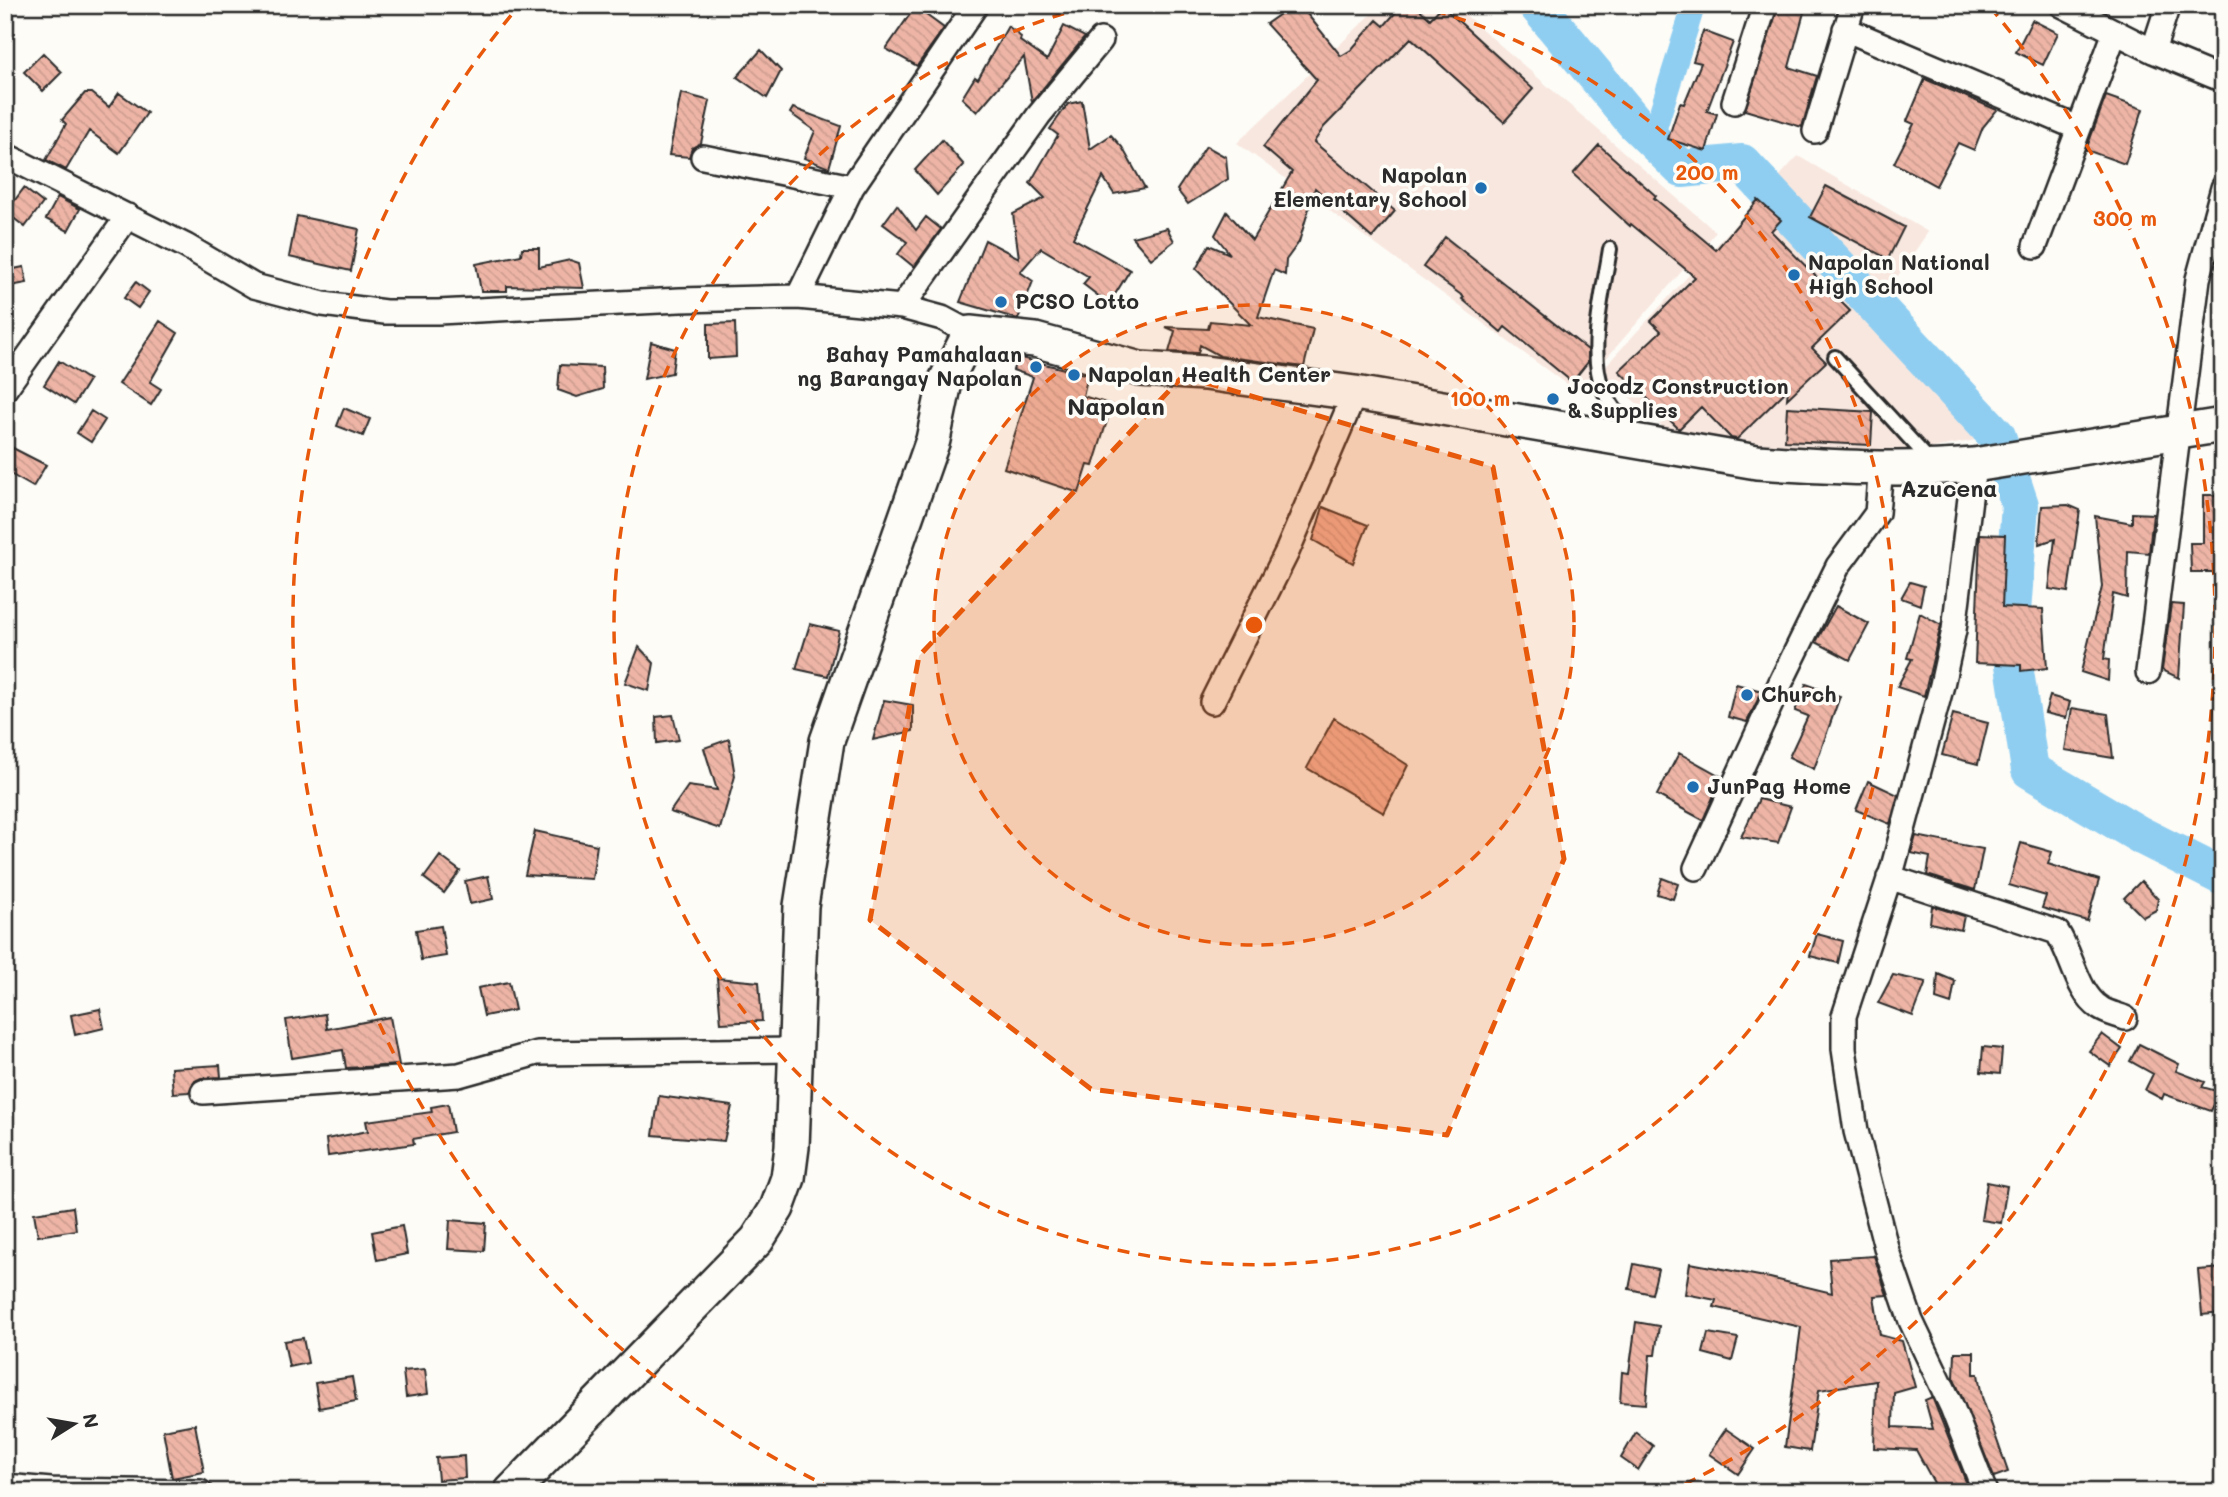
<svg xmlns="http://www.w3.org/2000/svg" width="2228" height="1497" font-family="Mali,sans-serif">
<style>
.built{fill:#f8e7df}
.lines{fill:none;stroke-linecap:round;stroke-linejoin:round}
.canal{stroke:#90cef1;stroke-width:23}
.river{stroke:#90cef1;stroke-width:38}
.building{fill:url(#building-back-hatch);stroke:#2b2b2b;stroke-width:2}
.lane-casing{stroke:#2b2b2b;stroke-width:18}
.street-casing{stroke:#2b2b2b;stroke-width:28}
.secondary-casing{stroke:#2b2b2b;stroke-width:38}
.lane{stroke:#fdfcf7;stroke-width:12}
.street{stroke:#fdfcf7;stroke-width:23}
.secondary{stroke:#fdfcf7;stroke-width:33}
.marked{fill:#e8590c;fill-opacity:0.2;stroke:#e8590c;stroke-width:5;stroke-dasharray:14 9;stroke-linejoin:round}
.ring{fill:none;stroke:#e8590c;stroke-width:3.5;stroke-dasharray:12 9}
.poi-dot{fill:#1f6fb2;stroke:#fdfcf7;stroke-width:2.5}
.labels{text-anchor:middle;stroke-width:7;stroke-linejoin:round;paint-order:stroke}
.poi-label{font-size:21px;font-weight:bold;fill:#2b2b2b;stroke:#fdfcf7;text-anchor:start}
.neighbourhood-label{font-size:23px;font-weight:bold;fill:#2b2b2b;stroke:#fdfcf7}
.quarter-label{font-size:24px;font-weight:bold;fill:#2b2b2b;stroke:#fdfcf7}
.centre{fill:#e8590c;stroke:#fdfcf7;stroke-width:3.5}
.ring-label{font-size:21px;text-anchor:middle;font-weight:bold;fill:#e8590c;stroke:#fdfcf7;stroke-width:7;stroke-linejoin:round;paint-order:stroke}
</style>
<defs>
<pattern id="building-back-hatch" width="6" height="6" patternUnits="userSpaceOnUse" patternTransform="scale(1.75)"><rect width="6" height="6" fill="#eeb5a6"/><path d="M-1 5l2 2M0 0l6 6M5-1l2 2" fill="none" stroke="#cc9c8f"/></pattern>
</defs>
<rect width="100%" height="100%" fill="#fdfcf7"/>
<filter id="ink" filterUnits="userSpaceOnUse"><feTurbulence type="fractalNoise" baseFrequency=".0143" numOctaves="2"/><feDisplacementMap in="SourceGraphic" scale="14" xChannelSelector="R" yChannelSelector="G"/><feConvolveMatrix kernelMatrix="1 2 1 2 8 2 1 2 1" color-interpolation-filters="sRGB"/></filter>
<g filter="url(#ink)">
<!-- built -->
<path class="built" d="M 1381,5 L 1454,5 L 1716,232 L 1577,392 L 1237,143 Z
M 1798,156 L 1928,232 L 1870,317 L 1981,439 L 1891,456 L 1677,440 L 1601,371 Z"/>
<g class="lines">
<!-- canal -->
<path class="canal" d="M 1652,139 L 1694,5"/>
<!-- river -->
<path class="river" d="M 1537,5 L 1636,124 L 1682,169 L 1742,163 L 1997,436 L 2020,505 L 2010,639 L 2030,770 L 2140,835 L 2223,877"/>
</g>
<!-- building -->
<path class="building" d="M 1293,5 L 1300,5 L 1341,56 L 1351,50 L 1377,20 L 1384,26 L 1402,5 L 1415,5 L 1430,19 L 1442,6 L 1533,89 L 1504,122 L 1411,38 L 1324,127 L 1314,142 L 1395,211 L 1372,238 L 1315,188 L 1299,242 L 1286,260 L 1285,275 L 1274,270 L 1258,317 L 1313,329 L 1304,367 L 1220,356 L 1200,345 L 1198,353 L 1169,352 L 1175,331 L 1166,327 L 1208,329 L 1210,321 L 1251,325 L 1196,269 L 1209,245 L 1230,254 L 1215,235 L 1227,212 L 1252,240 L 1292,172 L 1263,147 L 1317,80 L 1266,24 Z
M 1779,5 L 1806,5 L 1789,67 L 1817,76 L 1802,127 L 1745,110 Z
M 915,7 L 944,28 L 917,66 L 886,49 Z
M 2032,20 L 2058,33 L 2043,65 L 2016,52 Z
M 1008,26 L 1021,37 L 1020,41 L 1047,60 L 1064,26 L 1085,37 L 1032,102 L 1024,57 L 977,112 L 962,98 L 975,77 L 978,79 Z
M 1703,31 L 1733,42 L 1707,111 L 1717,114 L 1706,151 L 1668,139 L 1680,103 L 1684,104 L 1701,63 L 1693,61 Z
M 761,50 L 781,71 L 767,98 L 737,77 Z
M 43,53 L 62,72 L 43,91 L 24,72 Z
M 1925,79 L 1997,110 L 1983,127 L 1974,150 L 1958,143 L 1936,186 L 1894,163 L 1914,124 L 1907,121 Z
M 85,93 L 92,93 L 109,107 L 119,93 L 147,113 L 119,153 L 89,131 L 66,170 L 46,160 L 66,124 L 62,120 Z
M 681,93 L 710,101 L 701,143 L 692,148 L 689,157 L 669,155 Z
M 2106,96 L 2143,109 L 2125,164 L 2086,150 Z
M 1082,101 L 1090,149 L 1111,135 L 1122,147 L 1145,188 L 1114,194 L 1103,177 L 1073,238 L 1130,270 L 1109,304 L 1083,284 L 1089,277 L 1041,248 L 1020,272 L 1033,281 L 1018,319 L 960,302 L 985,240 L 1019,258 L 1013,214 L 1045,198 L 1030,183 L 1058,135 L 1050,129 L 1068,104 Z
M 793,108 L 841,126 L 829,168 L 804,158 L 815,131 L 790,113 Z
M 942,140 L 964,165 L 937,195 L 915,170 Z
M 1599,145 L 1656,196 L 1654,198 L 1716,250 L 1758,200 L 1781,220 L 1771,231 L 1850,311 L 1812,348 L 1826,362 L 1787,399 L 1788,389 L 1737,439 L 1731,438 L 1701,407 L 1679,429 L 1619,371 L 1661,331 L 1651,321 L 1695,277 L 1631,224 L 1630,226 L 1573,174 Z
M 1206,146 L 1226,157 L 1228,179 L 1188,204 L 1177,190 Z
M 1826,186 L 1904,227 L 1888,259 L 1810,217 Z
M 24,188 L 43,203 L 25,227 L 6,212 Z
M 58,197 L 80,209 L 68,231 L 46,219 Z
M 897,205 L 916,230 L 926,217 L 941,229 L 914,267 L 898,254 L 907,242 L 883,224 Z
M 297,216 L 359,229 L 351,271 L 289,257 Z
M 1167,228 L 1174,241 L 1151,259 L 1132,237 Z
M 1445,237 L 1588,350 L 1588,362 L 1572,382 L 1505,327 L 1501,332 L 1462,299 L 1464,297 L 1423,267 Z
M 522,248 L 539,248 L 539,267 L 570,260 L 579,263 L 584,288 L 507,286 L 507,291 L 481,291 L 476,264 L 521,255 Z
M 24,267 L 27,283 L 10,286 L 8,270 Z
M 136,282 L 149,292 L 138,308 L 124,298 Z
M 160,321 L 178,333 L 150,382 L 161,389 L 151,405 L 119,384 Z
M 735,323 L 736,357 L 708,359 L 708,324 Z
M 651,342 L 675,349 L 672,373 L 644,379 Z
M 1017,357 L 1088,375 L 1083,396 L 1112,405 L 1093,466 L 1088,465 L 1079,493 L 1004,468 L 1033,377 L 1013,370 Z
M 59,361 L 89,380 L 74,404 L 44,385 Z
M 560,365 L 602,367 L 603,389 L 577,397 L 558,390 Z
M 1787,407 L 1873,412 L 1871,445 L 1785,441 Z
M 344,408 L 370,419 L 363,436 L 337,426 Z
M 91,411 L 105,420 L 91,442 L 77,433 Z
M 5,444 L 46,465 L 33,487 L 5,471 Z
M 2203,495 L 2223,495 L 2223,572 L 2191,572 L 2190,543 L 2203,543 Z
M 2068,505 L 2080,510 L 2068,592 L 2049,589 L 2055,539 L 2039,544 L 2042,506 Z
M 1323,507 L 1368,525 L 1353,563 L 1313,540 Z
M 2132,513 L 2153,514 L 2149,553 L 2128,551 L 2127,598 L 2113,594 L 2104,659 L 2109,660 L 2108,681 L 2081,672 L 2102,587 L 2095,516 L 2132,523 Z
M 1980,534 L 2005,535 L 2002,607 L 2043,609 L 2047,668 L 2021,671 L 2021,665 L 1975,663 Z
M 1910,582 L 1924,586 L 1920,605 L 1901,598 Z
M 2171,604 L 2184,605 L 2179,678 L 2162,670 Z
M 1836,606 L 1869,624 L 1850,660 L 1816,642 Z
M 1920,613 L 1941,625 L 1924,696 L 1897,687 L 1912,659 L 1907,658 Z
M 810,624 L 839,631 L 828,676 L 796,669 Z
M 639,647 L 654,663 L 649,691 L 625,683 Z
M 1736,684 L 1762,691 L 1747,722 L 1728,717 Z
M 1806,684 L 1840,696 L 1814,769 L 1789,757 L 1808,716 L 1795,711 Z
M 2050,696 L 2070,702 L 2066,718 L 2045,713 Z
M 884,700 L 913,705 L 913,731 L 873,740 Z
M 2072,708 L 2108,714 L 2113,758 L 2065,750 Z
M 1953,714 L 1988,723 L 1978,764 L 1942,755 Z
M 673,715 L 679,740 L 657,743 L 656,717 Z
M 1334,718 L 1408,765 L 1384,813 L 1307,768 Z
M 729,739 L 735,776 L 720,829 L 670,812 L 688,786 L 717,790 L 704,748 Z
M 1679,753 L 1722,777 L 1703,820 L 1657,795 Z
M 1868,781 L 1898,795 L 1890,824 L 1856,810 Z
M 1759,799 L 1791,807 L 1778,843 L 1741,837 Z
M 535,831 L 597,845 L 592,879 L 525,875 Z
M 1916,836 L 1983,849 L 1975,890 L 1927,875 L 1930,857 L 1911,853 Z
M 2021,843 L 2052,852 L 2048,864 L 2099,880 L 2087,921 L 2042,908 L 2046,896 L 2009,885 Z
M 440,856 L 460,871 L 444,893 L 424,878 Z
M 488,876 L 493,899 L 470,904 L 465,881 Z
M 1662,878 L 1678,884 L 1673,899 L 1657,894 Z
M 2141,881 L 2158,899 L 2156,910 L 2143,917 L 2124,898 Z
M 1932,906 L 1964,916 L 1961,930 L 1930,923 Z
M 441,926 L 446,956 L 421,960 L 416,930 Z
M 1817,934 L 1843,941 L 1838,963 L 1810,956 Z
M 1938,974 L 1955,981 L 1951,1004 L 1936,999 Z
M 1893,975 L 1926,982 L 1913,1016 L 1878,1003 Z
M 717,978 L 759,982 L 762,1021 L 721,1023 Z
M 509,982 L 515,1010 L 484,1016 L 478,988 Z
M 100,1009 L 104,1028 L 75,1035 L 71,1015 Z
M 325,1014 L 327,1029 L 390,1017 L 399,1065 L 346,1068 L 343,1050 L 292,1058 L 286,1020 Z
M 2102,1034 L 2122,1049 L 2110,1066 L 2089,1051 Z
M 2139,1044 L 2179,1064 L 2176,1071 L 2205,1082 L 2202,1087 L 2220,1092 L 2211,1111 L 2164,1094 L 2162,1099 L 2145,1090 L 2153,1074 L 2130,1061 Z
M 1983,1047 L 2002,1049 L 2000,1074 L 1981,1072 Z
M 220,1065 L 221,1077 L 201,1078 L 195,1081 L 189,1092 L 173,1093 L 171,1068 Z
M 659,1096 L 732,1106 L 724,1141 L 653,1135 Z
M 448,1104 L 453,1132 L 413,1139 L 414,1144 L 328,1156 L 326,1139 L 368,1131 L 366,1121 L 432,1112 L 431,1107 Z
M 1987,1182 L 2007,1186 L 2001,1223 L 1981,1220 Z
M 73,1207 L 76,1230 L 38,1236 L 34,1213 Z
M 450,1220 L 486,1223 L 484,1251 L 448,1249 Z
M 402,1226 L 407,1254 L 377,1260 L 372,1232 Z
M 1874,1256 L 1887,1295 L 1874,1296 L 1880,1335 L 1902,1341 L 1915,1387 L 1894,1393 L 1893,1427 L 1933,1429 L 1925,1400 L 1932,1397 L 1970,1492 L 1939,1492 L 1916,1450 L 1874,1448 L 1876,1381 L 1819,1390 L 1810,1451 L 1785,1447 L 1801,1327 L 1714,1307 L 1716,1300 L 1685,1294 L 1690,1263 L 1770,1278 L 1832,1293 L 1829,1259 Z
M 1634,1264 L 1658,1269 L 1652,1294 L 1629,1289 Z
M 2223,1268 L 2223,1313 L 2202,1315 L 2198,1270 Z
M 1636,1322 L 1659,1326 L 1655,1355 L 1650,1355 L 1646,1404 L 1620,1402 L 1622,1372 L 1629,1373 Z
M 1708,1333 L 1738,1338 L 1732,1361 L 1703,1353 Z
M 303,1338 L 308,1363 L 289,1367 L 284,1341 Z
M 1955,1352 L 1974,1352 L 1974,1374 L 1978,1374 L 1982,1397 L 2008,1472 L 1994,1477 L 1954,1378 Z
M 425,1369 L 428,1394 L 406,1397 L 403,1371 Z
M 352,1377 L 356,1401 L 319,1408 L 315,1383 Z
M 195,1424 L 204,1472 L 172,1478 L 163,1430 Z
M 1726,1429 L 1755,1449 L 1738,1474 L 1709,1454 Z
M 1636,1432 L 1653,1446 L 1638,1470 L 1621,1458 Z
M 464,1456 L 465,1478 L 438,1480 L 436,1458 Z"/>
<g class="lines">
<!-- lane casing -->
<g class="lane-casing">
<path id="lane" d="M 1610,249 C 1604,288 1587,353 1603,389 C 1610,406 1622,419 1633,434
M 1835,357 L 1932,463"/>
</g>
<!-- street casing -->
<g class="street-casing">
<path id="street" d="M 2062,5 L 2153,51 L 2223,80
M 1845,29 L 2078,128
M 2153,51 L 2168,5
M 1734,102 L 1765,5
M 1815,131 L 1853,5
M 5,155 L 186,246 L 254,286 L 323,304 L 385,312 L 438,312 L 680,300 L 798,297 L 902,307 L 942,318 L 970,333
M 703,157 L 852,187
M 2035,246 L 2115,32
M 798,297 L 852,187 L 976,5
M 902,307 L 1039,115 L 1101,40
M 5,389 L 128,216
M 1974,465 L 1954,630 L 1942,685 L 1893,867 L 1844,1016 L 1844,1049 L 1856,1131 L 1887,1251 L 1911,1321 L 1952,1407 L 1985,1492
M 2148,672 L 2198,279 L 2223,188
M 1212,702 L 1287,552 L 1355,393
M 1696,868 L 1780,684 L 1838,566 L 1877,513 L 1881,466
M 1889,877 L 2057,932 C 2072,954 2077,993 2100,1008 C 2107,1013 2118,1015 2125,1018
M 203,1092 L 459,1075 L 537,1053 L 796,1050
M 5,1486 L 51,1490 L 200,1492"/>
</g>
<!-- secondary casing -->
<g class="secondary-casing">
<path id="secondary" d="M 511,1492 L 757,1240 L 777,1208 L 788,1178 L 792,1147 L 801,906 L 827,741 L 933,440 L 945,382 L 970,333 L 1035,340 L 1140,369 L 1205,373 L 1355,393 L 1757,462 C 1829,467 1902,471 1974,465 L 2223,425"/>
</g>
<!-- lane -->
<use href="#lane" class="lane"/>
<!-- street -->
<use href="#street" class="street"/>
<!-- secondary -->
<use href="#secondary" class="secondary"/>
</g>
</g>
<!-- marked area -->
<path class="marked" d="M 1183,376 L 1493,467 L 1564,859 L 1447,1135 L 1091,1089 L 870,920 L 919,656 Z"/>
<!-- distance rings -->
<circle cx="1254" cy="625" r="320" fill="#e8590c" fill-opacity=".12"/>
<g class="ring">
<circle cx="1254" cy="625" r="320"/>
<path d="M1414 5A640 640 0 1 1 1094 5"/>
<path d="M833 1489A961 961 0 0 1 518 7M1990 7A961 961 0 0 1 1675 1489"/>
</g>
<!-- markers -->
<g class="poi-dot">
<circle cx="1481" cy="188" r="7"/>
<circle cx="1794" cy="275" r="7"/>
<circle cx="1001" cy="302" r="7"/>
<circle cx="1036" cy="367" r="7"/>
<circle cx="1074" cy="375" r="7"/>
<circle cx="1553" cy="399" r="7"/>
<circle cx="1747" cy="695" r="7"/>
<circle cx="1693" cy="787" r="7"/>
</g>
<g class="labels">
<!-- poi labels -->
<g class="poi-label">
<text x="1467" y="183" text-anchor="end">Napolan<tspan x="1467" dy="24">Elementary School</tspan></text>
<text x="1808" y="270">Napolan National<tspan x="1808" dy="24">High School</tspan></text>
<text x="1015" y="309">PCSO Lotto</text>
<text x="1022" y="362" text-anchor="end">Bahay Pamahalaan<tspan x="1022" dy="24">ng Barangay Napolan</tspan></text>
<text x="1088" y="382">Napolan Health Center</text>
<text x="1567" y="394">Jocodz Construction<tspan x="1567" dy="24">&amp; Supplies</tspan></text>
<text x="1761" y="702">Church</text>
<text x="1707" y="794">JunPag Home</text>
</g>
<!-- neighbourhood labels -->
<g class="neighbourhood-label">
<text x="1949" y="497">Azucena</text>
</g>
<!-- quarter labels -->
<g class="quarter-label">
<text x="1116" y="415">Napolan</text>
</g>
</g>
<circle cx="1254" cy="625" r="10" class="centre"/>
<g class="ring-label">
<text x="1707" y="180">200 m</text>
<text x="2125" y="226">300 m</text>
<text x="1480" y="406">100 m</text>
</g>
<!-- margin -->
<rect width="2228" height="1497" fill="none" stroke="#fdfcf7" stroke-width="28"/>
<rect x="14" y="14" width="2200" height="1469" fill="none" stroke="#2b2b2b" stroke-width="2.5" filter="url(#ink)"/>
<!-- north arrow -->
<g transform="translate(74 1424) rotate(79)" stroke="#fdfcf7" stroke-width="5" paint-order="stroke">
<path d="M0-5L12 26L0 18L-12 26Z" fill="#2b2b2b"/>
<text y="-10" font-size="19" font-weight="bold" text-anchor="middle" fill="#2b2b2b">N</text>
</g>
</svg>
